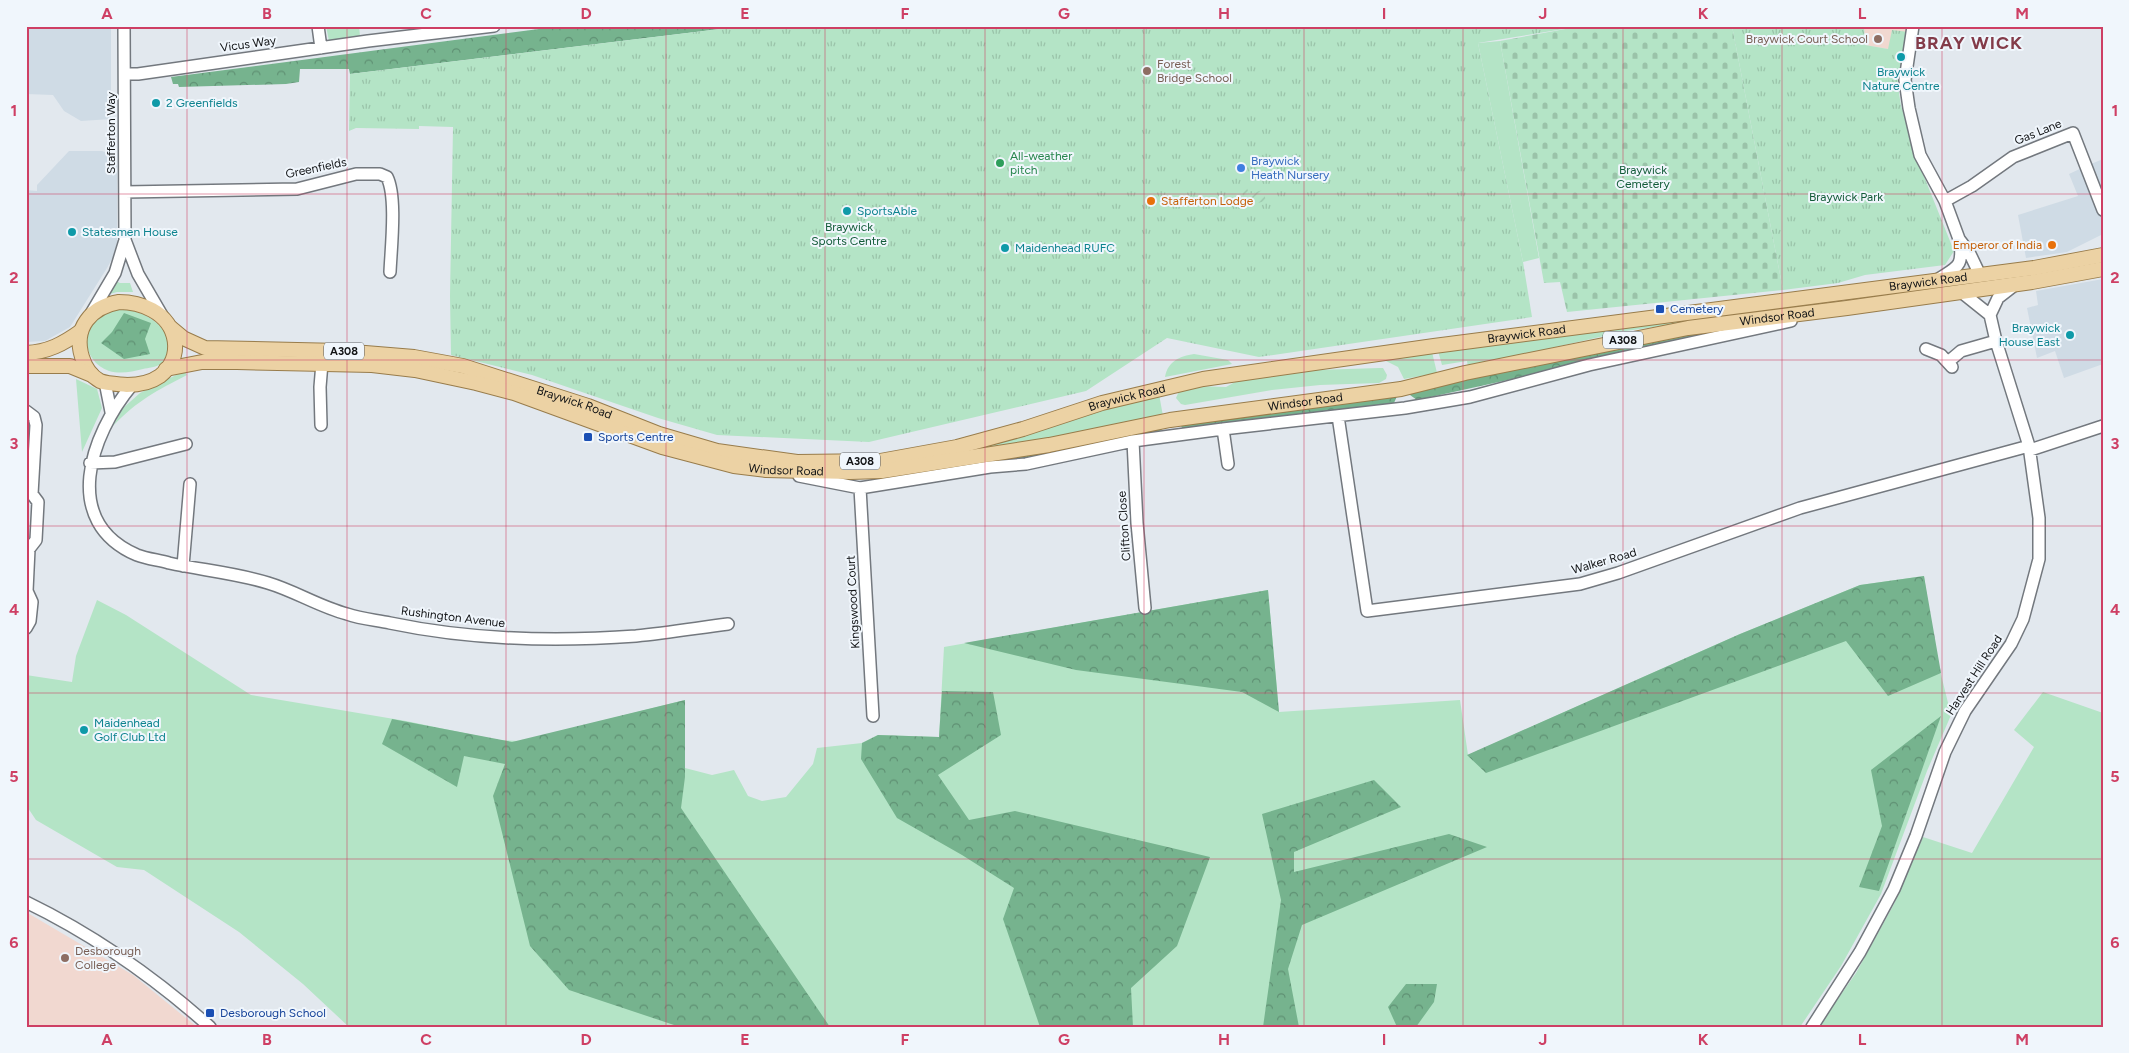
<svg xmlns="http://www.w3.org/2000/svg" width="2129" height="1053" font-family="Figtree,sans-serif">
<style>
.built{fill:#cfdbe5}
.education{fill:#f1d8d0}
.grass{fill:#b4e4c6}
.forest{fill:url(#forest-crowns)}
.cemetery{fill:url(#cemetery-stones)}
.park{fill:url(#park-tufts)}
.garden{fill:url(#garden-furrows)}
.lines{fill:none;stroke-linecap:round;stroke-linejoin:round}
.minor-casing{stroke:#73787e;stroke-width:14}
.major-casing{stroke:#987c4b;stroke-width:16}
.minor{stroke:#fff;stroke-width:11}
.major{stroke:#ecd2a4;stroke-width:14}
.grid{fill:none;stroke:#ce3f64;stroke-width:1;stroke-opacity:0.55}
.education-dot{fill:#8d6e63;stroke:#f0f6fc;stroke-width:2}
.culture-dot{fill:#0f9aa8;stroke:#f0f6fc;stroke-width:2}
.leisure-dot{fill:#2e9e5b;stroke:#f0f6fc;stroke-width:2}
.shop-dot{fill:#3f7fe0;stroke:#f0f6fc;stroke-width:2}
.food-dot{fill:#e8710a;stroke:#f0f6fc;stroke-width:2}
.transit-dot{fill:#1a4fb4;stroke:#f0f6fc;stroke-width:2}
.labels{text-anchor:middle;stroke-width:4;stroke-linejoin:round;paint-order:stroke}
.shield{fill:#f0f6fc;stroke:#54575a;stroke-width:1}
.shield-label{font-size:11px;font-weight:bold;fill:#111315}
.education-label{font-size:12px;fill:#785e54;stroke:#f0f6fc;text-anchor:start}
.street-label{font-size:12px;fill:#111315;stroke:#f0f6fc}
.culture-label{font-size:12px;fill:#0d838f;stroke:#f0f6fc;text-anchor:start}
.leisure-label{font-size:12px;fill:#27864d;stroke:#f0f6fc;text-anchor:start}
.shop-label{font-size:12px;fill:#366cbe;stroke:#f0f6fc;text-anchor:start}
.park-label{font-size:12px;fill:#125b38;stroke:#f0f6fc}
.food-label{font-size:12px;fill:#c56008;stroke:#f0f6fc;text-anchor:start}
.transit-label{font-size:12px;fill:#164399;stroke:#f0f6fc;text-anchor:start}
.district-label{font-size:18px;font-weight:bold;letter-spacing:1px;fill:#833b49;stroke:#f0f6fc}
.neatline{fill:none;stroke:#ce3f64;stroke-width:2}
.grid-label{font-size:16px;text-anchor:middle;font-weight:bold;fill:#ce3f64}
</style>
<defs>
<pattern id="forest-crowns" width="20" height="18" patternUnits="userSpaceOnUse" patternTransform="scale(1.25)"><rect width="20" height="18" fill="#76b38e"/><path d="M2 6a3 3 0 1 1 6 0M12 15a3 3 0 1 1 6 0" fill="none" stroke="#5f9073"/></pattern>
<pattern id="cemetery-stones" width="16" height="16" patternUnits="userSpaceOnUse" patternTransform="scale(1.25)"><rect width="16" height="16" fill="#b4e4c6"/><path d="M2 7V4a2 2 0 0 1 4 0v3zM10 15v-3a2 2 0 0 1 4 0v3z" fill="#9ac3a9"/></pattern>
<pattern id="park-tufts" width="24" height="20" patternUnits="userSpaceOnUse" patternTransform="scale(1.25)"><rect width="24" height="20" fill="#b4e4c6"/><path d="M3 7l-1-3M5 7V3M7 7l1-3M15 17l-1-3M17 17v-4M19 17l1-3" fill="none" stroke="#9ac3a9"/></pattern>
<pattern id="garden-furrows" width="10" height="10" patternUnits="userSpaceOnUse" patternTransform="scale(1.25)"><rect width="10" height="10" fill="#b4e4c6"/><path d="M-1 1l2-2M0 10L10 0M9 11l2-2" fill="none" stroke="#9ac3a9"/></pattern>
</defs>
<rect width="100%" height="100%" fill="#e2e8ee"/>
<!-- built -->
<path class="built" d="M 26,26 L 111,26 L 111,119 L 81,121 L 64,111 L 53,95 L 26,94 Z
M 69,151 L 102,151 L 111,154 L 117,162 L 117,242 L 113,257 L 107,268 L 70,327 L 45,341 L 26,342 L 26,190 L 37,191 L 37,185 Z
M 2103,159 L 2103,195 L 2091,164 Z
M 2084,167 L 2103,215 L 2103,234 L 2067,252 L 2026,258 L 2018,215 L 2078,196 L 2069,174 Z
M 2103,279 L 2103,364 L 2064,378 L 2055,351 L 2037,358 L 2027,308 L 2038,305 L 2036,291 Z"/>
<!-- education -->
<path class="education" d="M 1864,26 L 1909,26 L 1909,32 L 1888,49 L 1865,45 Z
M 26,912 L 133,975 L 197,1027 L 26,1027 Z"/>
<!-- grass -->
<path class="grass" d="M 326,26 L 359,26 L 360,36 L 329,41 Z
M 1500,41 L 1539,258 L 1523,262 L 1478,43 Z
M 114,280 L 120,283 L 130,283 L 133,292 L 117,292 L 110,294 L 107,292 Z
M 116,308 C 138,309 172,322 168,351 C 167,356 165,361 161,364 C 156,367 148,368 143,369 C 132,372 120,374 109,371 C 88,364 80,339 93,322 C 99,315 108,312 116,308 Z
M 1756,310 L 1757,312 L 1626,331 L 1468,367 L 1467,361 L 1442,365 L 1438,351 Z
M 1432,352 L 1437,373 L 1404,379 L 1398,367 L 1382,359 Z
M 1194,354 L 1228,360 L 1232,364 L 1165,377 C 1168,361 1180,356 1194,354 Z
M 1379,368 L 1383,368 L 1387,375 L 1386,379 L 1379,383 L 1320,385 L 1272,390 L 1185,405 L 1181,404 L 1176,398 L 1180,389 L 1194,386 L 1226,387 L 1253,372 Z
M 184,371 L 187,375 C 156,391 138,400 113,426 L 122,409 L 140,393 Z
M 76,379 L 97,389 L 102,408 L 82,452 Z
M 1159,394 L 1163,416 L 1058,438 L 909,461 Z
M 1924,576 L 1935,650 L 1951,715 L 1927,771 L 1881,894 L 1841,966 L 1800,1027 L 349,1027 L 303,984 L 239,932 L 144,870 L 117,867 L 36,820 L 26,805 L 26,675 L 72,682 L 76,656 L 97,600 L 126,615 L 251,695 L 406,721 L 498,740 L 521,741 L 685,700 L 685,768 L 712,775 L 734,770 L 748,796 L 762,801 L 786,797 L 813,764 L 817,748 L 862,743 L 878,735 L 939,737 L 944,647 L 1268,590 L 1279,712 L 1460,700 L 1468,755 L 1740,634 L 1860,585 Z
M 2043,692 L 2103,713 L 2103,1027 L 1818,1027 L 1856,973 L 1894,904 L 1923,837 L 1972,853 L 2034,747 L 2014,730 Z"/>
<!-- forest -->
<path class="forest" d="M 562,26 L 745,26 L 350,74 L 349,69 L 300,69 L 299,82 L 286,84 L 179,87 L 178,84 L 173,84 L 171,77 Z
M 124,313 L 151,323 L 145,339 L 150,354 L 124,359 L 101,343 L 112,332 Z
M 1756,322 L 1756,325 L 1417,400 L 1410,395 L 1413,387 Z
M 1397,396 L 1394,403 L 1183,429 L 1179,423 Z
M 1166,425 L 1159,432 L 1032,458 L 884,480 L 872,478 Z
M 1924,576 L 1941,673 L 1888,696 L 1846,641 L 1486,773 L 1467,755 L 1740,634 L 1860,585 Z
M 1268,590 L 1279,712 L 1242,692 L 1076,670 L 964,643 Z
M 942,691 L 993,692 L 1001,735 L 938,775 L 969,820 L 1015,811 L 1210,857 L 1177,946 L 1131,988 L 1133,1027 L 1040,1027 L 1003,919 L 1014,888 L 962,855 L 897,818 L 861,759 L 862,743 L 878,735 L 939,737 Z
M 685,700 L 685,777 L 681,808 L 830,1027 L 680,1027 L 569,990 L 530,946 L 493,796 L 505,764 L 464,756 L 457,787 L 382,744 L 392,719 L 512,742 Z
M 1941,716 L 1879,891 L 1859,887 L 1882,826 L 1871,770 Z
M 1374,780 L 1401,807 L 1294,852 L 1294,872 L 1449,834 L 1487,847 L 1302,925 L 1288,969 L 1299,1027 L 1263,1027 L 1281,900 L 1262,814 Z
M 1406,984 L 1437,984 L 1434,1002 L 1416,1027 L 1397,1027 L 1388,1007 Z"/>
<!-- cemetery -->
<path class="cemetery" d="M 1582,26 L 1732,26 L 1783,290 L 1567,312 L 1560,282 L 1544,283 L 1500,41 Z"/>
<!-- park -->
<path class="park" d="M 745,26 L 1582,26 L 1478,43 L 1523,262 L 1532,317 L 1259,357 L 1167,338 L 1086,391 L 869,442 L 717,435 L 658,418 L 532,375 L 451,355 L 450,296 L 453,127 L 419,126 L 419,129 L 356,128 L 349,131 L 350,74 Z
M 1732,26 L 1864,26 L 1865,45 L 1888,49 L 1892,30 L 1909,32 L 1899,93 L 1901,106 L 1906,120 L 1911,144 L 1954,251 L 1945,265 L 1865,275 L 1838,283 L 1783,290 Z"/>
<!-- garden -->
<path class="garden" d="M 1246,185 L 1249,194 L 1263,190 L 1266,201 L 1245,206 L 1241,186 Z"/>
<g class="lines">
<!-- minor casing -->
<g class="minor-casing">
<path id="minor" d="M 318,26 L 321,48
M 1913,26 L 1905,80 L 1909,108 L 1920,155 L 1945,201 L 1959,239 L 1969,252 L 1980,275
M 125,74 L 138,74 L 368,41 L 494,26
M 125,192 L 297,189 L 356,174 L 380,174 L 387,177 C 397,197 391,248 390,272
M 1945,201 L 1972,186 L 2013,157 L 2073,133 L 2103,210
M 125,240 L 138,274 L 163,317
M 1937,280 C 1958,266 1963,268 1960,241
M 1990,315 L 1998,298 L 2016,284
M 89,317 L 115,273 L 125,240 L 124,26
M 1926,349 L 1941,355 L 1952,367
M 1948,362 L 1961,351 L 1996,341
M 105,382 L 111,412
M 132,385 C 90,435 60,522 137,555 C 147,559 159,560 169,563 C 201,570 236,573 268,583 C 295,591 320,607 347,614 C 361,619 376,620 390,623 C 471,640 554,642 636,636 C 667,633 697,628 728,624
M 26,411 L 34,417 L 36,425 L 32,494 L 38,502 L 36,540 L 29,549 L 27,591 L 32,602 L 30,621 L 26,628
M 1338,416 L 1367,611 L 1580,584 L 1618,573 L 1800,508 L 2029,446
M 321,425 L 320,387 L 322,363
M 1223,429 L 1228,464
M 1133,441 L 1137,523 L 1145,608
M 2030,450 L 2103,426
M 90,463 L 115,462 L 186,444
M 799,476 L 860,488 L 990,467 L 1026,464 L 1133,441 L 1223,429 L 1405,408 L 1470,397 L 1589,365 L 1791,321
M 860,488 L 873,716
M 183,566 L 190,484
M 26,902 C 94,935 154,977 210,1027
M 1812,1027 L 1860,952 L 1894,889 L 1916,836 L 1945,752 L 1965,711 L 2011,644 L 2023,619 L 2039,559 L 2039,518 L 2029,446 L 1996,341 L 1990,315 L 1960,291"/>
</g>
<!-- major casing -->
<g class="major-casing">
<g id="major">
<path d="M 119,302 C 131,302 141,304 152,310 C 178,324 184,357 160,376 C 150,383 138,385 127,385 C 118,384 108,384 100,381 C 91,376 85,367 82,357 C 73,328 91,307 119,302 Z"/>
<path id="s1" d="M 171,328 L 183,338 L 205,348 L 341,351 L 414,357 L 463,366 L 588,406 L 659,434 L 717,451 L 797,462 L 880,461 L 957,447 L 1023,429 L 1102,403 L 1203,379 L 1434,346 L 2034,268 L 2103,255"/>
<path d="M 26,353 C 48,352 63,344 81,331"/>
<path d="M 26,366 L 70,366 L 92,375"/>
<path id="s2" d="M 166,369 L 202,362 L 237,362 L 372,365 L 415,370 L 476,383 L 514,393 L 662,447 L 734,466 L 766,470 L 850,472 L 882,471 L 1049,445 L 1170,420 L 1401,389 L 1465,373 L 1688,328 L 1847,308 L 2032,282 L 2103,269"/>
</g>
</g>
<!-- minor -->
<use href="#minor" class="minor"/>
<!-- major -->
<use href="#major" class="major"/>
</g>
<!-- grid -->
<path class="grid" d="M 187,26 L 187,1027M 347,26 L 347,1027M 506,26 L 506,1027M 666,26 L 666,1027M 825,26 L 825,1027M 985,26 L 985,1027M 1144,26 L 1144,1027M 1304,26 L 1304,1027M 1463,26 L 1463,1027M 1623,26 L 1623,1027M 1782,26 L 1782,1027M 1942,26 L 1942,1027M 26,194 L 2103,194M 26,360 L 2103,360M 26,526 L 2103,526M 26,693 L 2103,693M 26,859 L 2103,859"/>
<!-- markers -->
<g class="education-dot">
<circle cx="1878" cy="39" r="5"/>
<circle cx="1147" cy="71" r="5"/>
<circle cx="65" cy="958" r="5"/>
</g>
<g class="culture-dot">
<circle cx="1901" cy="57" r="5"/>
<circle cx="156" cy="103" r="5"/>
<circle cx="847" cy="211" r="5"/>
<circle cx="72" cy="232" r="5"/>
<circle cx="1005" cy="248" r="5"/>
<circle cx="2070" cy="335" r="5"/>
<circle cx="84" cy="730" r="5"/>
</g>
<circle class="leisure-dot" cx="1000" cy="163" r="5"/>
<circle class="shop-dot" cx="1241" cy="168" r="5"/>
<g class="food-dot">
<circle cx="1151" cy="201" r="5"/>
<circle cx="2052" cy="245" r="5"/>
</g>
<g class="transit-dot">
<rect x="1655" y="304" width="10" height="10" rx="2.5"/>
<rect x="583" y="432" width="10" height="10" rx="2.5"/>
<rect x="205" y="1008" width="10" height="10" rx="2.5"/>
</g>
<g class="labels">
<!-- shield labels -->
<g class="shield">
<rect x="1603" y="331.5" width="40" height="17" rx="4"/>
<rect x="324" y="342.5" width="40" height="17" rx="4"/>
<rect x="840" y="452.5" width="40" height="17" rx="4"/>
</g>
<g class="shield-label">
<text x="1623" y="344">A308</text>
<text x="344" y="355">A308</text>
<text x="860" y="465">A308</text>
</g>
<!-- education labels -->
<g class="education-label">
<text x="1868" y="43" text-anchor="end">Braywick Court School</text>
<text x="1157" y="68">Forest<tspan x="1157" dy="14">Bridge School</tspan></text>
<text x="75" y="955">Desborough<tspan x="75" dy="14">College</tspan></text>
</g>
<!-- street labels -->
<g class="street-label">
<text transform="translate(248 44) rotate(-8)" y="4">Vicus Way</text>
<text transform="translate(2038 132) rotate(-22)" y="4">Gas Lane</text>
<text transform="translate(111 133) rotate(-90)" y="4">Stafferton Way</text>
<text transform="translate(316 168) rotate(-12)" y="4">Greenfields</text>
<text dy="4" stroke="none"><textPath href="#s1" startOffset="1796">Braywick Road</textPath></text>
<text dy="4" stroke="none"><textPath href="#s2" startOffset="1641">Windsor Road</textPath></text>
<text dy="4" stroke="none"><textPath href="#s1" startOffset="1391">Braywick Road</textPath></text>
<text dy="4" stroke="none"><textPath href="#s1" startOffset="986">Braywick Road</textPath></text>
<text dy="4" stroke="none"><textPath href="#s1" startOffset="416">Braywick Road</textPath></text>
<text dy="4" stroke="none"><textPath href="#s2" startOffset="1161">Windsor Road</textPath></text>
<text dy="4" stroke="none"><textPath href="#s2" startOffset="636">Windsor Road</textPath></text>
<text transform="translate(1124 526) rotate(-94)" y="4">Clifton Close</text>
<text transform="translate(1604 561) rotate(-16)" y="4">Walker Road</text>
<text transform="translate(853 602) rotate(-93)" y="4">Kingswood Court</text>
<text transform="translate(453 617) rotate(7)" y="4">Rushington Avenue</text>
<text transform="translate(1974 675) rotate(-57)" y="4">Harvest Hill Road</text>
</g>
<!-- culture labels -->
<g class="culture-label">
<text x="1901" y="76" text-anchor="middle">Braywick<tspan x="1901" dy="14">Nature Centre</tspan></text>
<text x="166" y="107">2 Greenfields</text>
<text x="857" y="215">SportsAble</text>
<text x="82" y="236">Statesmen House</text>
<text x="1015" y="252">Maidenhead RUFC</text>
<text x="2060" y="332" text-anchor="end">Braywick<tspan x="2060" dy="14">House East</tspan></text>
<text x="94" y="727">Maidenhead<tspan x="94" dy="14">Golf Club Ltd</tspan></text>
</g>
<!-- leisure labels -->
<g class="leisure-label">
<text x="1010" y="160">All-weather<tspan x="1010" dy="14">pitch</tspan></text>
</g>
<!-- shop labels -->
<g class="shop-label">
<text x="1251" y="165">Braywick<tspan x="1251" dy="14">Heath Nursery</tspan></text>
</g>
<!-- park labels -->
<g class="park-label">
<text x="1643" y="174">Braywick<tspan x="1643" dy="14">Cemetery</tspan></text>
<text x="1846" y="201">Braywick Park</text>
<text x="849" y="231">Braywick<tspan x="849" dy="14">Sports Centre</tspan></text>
</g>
<!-- food labels -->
<g class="food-label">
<text x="1161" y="205">Stafferton Lodge</text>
<text x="2042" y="249" text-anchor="end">Emperor of India</text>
</g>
<!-- transit labels -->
<g class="transit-label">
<text x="1670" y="313">Cemetery</text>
<text x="598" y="441">Sports Centre</text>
<text x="220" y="1017">Desborough School</text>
</g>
<!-- district labels -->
<g class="district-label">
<text x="1969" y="49">BRAY WICK</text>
</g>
</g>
<!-- border -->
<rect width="2129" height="1053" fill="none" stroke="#f0f6fc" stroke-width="55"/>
<rect x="28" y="28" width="2074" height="998" class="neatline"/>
<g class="grid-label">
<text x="107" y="19">A</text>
<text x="267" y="19">B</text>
<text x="426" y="19">C</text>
<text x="586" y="19">D</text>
<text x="745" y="19">E</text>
<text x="905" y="19">F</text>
<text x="1064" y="19">G</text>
<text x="1224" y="19">H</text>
<text x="1384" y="19">I</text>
<text x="1543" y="19">J</text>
<text x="1703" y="19">K</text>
<text x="1862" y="19">L</text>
<text x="2022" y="19">M</text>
<text x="14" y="116">1</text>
<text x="2115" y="116">1</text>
<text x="14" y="283">2</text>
<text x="2115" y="283">2</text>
<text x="14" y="449">3</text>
<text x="2115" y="449">3</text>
<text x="14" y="615">4</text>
<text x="2115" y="615">4</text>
<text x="14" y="782">5</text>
<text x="2115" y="782">5</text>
<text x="14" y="948">6</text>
<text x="2115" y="948">6</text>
<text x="107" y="1045">A</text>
<text x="267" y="1045">B</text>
<text x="426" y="1045">C</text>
<text x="586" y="1045">D</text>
<text x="745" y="1045">E</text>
<text x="905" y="1045">F</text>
<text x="1064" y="1045">G</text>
<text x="1224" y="1045">H</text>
<text x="1384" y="1045">I</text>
<text x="1543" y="1045">J</text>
<text x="1703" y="1045">K</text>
<text x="1862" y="1045">L</text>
<text x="2022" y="1045">M</text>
</g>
</svg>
